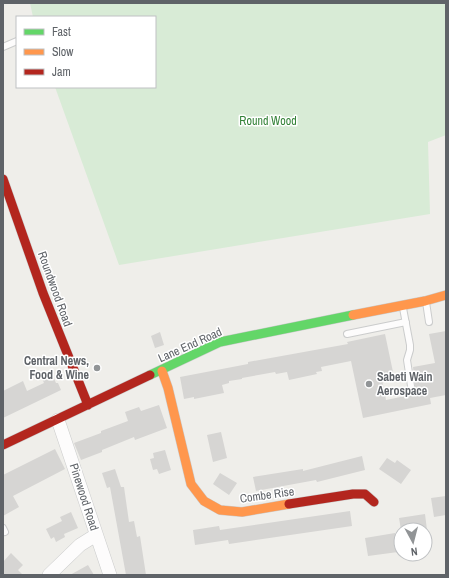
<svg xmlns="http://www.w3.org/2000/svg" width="449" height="578" font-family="'Archivo Narrow',sans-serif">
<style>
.green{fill:#d8ebd6}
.building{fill:#d6d5d3}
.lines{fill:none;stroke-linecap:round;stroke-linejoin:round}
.lane-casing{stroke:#cbcccc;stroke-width:8}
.street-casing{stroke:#cbcccc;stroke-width:14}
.fast-casing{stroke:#cacacb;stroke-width:10}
.slow-casing{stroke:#cacacb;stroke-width:10}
.jam-casing{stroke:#cacacb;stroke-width:10}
.lane{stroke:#fdfcfc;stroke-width:6}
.street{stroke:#fdfcfc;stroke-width:13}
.fast{stroke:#63d668;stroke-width:9}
.slow{stroke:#ff974d;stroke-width:9}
.jam{stroke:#b3261e;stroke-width:9}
.poi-dot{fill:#919496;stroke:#fff;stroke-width:1.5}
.labels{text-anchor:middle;stroke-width:3;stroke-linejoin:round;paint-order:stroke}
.park-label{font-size:12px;fill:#348238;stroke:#fff}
.street-label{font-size:12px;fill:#5f6368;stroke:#fff}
.poi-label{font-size:12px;font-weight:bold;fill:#5f6368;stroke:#fff;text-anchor:end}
</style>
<rect width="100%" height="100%" fill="#efeeea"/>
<!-- green -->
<path class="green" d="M 30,3 L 446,3 L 446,135 L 428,142 L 430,214 L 119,265 L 55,87 L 155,87 L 155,17 L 33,17 Z"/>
<!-- building -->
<path class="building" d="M 446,331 L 446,395 L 430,398 L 431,404 L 363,418 L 351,361 L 321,367 L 322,371 L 316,372 L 317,374 L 289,380 L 287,372 L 276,374 L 275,372 L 242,378 L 242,379 L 229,381 L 229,383 L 222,385 L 224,393 L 194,399 L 194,397 L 184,399 L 180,377 L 248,364 L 248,362 L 348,344 L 347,342 L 385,334 L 393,372 L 381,375 L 386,400 L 415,394 L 414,390 L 415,385 L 413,367 L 435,363 L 429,334 Z
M 160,332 L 164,345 L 155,348 L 151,336 Z
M 51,372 L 56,383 L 58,383 L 61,390 L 3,418 L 3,391 L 23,381 L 27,391 L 44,383 L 41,376 Z
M 159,405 L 167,428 L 135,440 L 134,437 L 102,450 L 102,452 L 81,460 L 74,443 L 101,433 L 101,431 L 128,421 L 125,412 L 139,407 L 141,411 Z
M 221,432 L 227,458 L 213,462 L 207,435 Z
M 55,449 L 65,469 L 13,496 L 19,507 L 3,516 L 3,475 Z
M 165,450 L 171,470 L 159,474 L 157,469 L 153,470 L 150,459 L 154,458 L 153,453 Z
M 362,456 L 365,470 L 317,482 L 316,480 L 256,491 L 253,477 L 303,469 L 303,471 Z
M 387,458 L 395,463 L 397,460 L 411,470 L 401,484 L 379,469 Z
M 115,469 L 121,487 L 124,487 L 129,522 L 134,521 L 137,537 L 140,536 L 146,575 L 126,575 L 110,487 L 107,488 L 102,473 Z
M 220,473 L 237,483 L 229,495 L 213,484 Z
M 446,496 L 446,515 L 434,517 L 431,498 Z
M 350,511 L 352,526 L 229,544 L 228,540 L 195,545 L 193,530 L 219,526 L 220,530 Z
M 71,512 L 78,528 L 64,534 L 65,537 L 56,542 L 54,537 L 51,539 L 46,529 L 62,521 L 60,517 Z
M 425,514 L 427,530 L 401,530 L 399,518 Z
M 395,533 L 398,552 L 368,556 L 365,538 Z
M 11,553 L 23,565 L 18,570 L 23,575 L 3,575 L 3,562 Z
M 88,565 L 94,575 L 70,575 Z"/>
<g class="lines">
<!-- lane casing -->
<g class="lane-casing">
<path id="lane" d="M 3,47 L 17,41
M 426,302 L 429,322
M 403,308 L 410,345 L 410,350 L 407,360 L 411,386
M 347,334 L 406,322
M 3,528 L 5,532"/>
</g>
<!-- street casing -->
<g class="street-casing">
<path id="street" d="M 58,420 L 110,575
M 49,575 L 80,545 L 96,535"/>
</g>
<!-- fast casing -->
<g class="fast-casing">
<path id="fast" d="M 150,375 L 220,342 L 353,315"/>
</g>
<!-- slow casing -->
<g class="slow-casing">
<path id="slow" d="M 353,315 L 425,301 L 446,295
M 162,371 L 168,388 L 191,484 L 204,501 L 220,510 L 242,512 L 289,504"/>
</g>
<!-- jam casing -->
<g class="jam-casing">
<path id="jam" d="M 3,179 L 43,293 L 88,405
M 3,445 L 150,375
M 289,504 L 353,494 L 365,494 L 374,502"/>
</g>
<!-- lane -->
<use href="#lane" class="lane"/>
<!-- street -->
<use href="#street" class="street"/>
<!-- fast -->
<use href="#fast" class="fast"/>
<!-- slow -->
<use href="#slow" class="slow"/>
<!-- jam -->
<use href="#jam" class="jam"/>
</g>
<!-- markers -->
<g class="poi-dot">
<circle cx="97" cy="368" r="4"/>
<circle cx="369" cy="384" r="4"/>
</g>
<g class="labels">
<!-- park labels -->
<g class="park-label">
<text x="268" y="125">Round Wood</text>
</g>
<!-- street labels -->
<g class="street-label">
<text transform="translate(55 289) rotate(70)" y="4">Roundwood Road</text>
<text transform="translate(190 345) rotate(-24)" y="4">Lane End Road</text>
<text transform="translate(267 495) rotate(-8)" y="4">Combe Rise</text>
<text transform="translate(84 497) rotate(72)" y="4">Pinewood Road</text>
</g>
<!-- poi labels -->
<g class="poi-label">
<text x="89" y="365">Central News,<tspan x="89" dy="14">Food &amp; Wine</tspan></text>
<text x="377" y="381" text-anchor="start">Sabeti Wain<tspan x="377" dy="14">Aerospace</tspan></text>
</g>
</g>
<!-- border -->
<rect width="449" height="578" fill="none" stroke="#5f6368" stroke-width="8"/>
<!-- legend -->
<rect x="16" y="16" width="140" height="72" fill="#ffffff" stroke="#bfc1c3"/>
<rect x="24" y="29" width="20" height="6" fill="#63d668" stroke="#bfc1c3"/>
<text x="52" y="36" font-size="12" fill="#5f6368">Fast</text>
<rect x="24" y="49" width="20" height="6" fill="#ff974d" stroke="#bfc1c3"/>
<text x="52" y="56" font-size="12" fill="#5f6368">Slow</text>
<rect x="24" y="69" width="20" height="6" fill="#b3261e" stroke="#bfc1c3"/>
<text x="52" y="76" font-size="12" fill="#5f6368">Jam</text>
<!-- north arrow -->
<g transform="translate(413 542) rotate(173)"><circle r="19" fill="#ffffff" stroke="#bfc1c3"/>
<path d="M0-3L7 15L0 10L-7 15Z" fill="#919496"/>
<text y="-6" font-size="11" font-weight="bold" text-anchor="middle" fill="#5f6368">N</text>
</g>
</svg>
